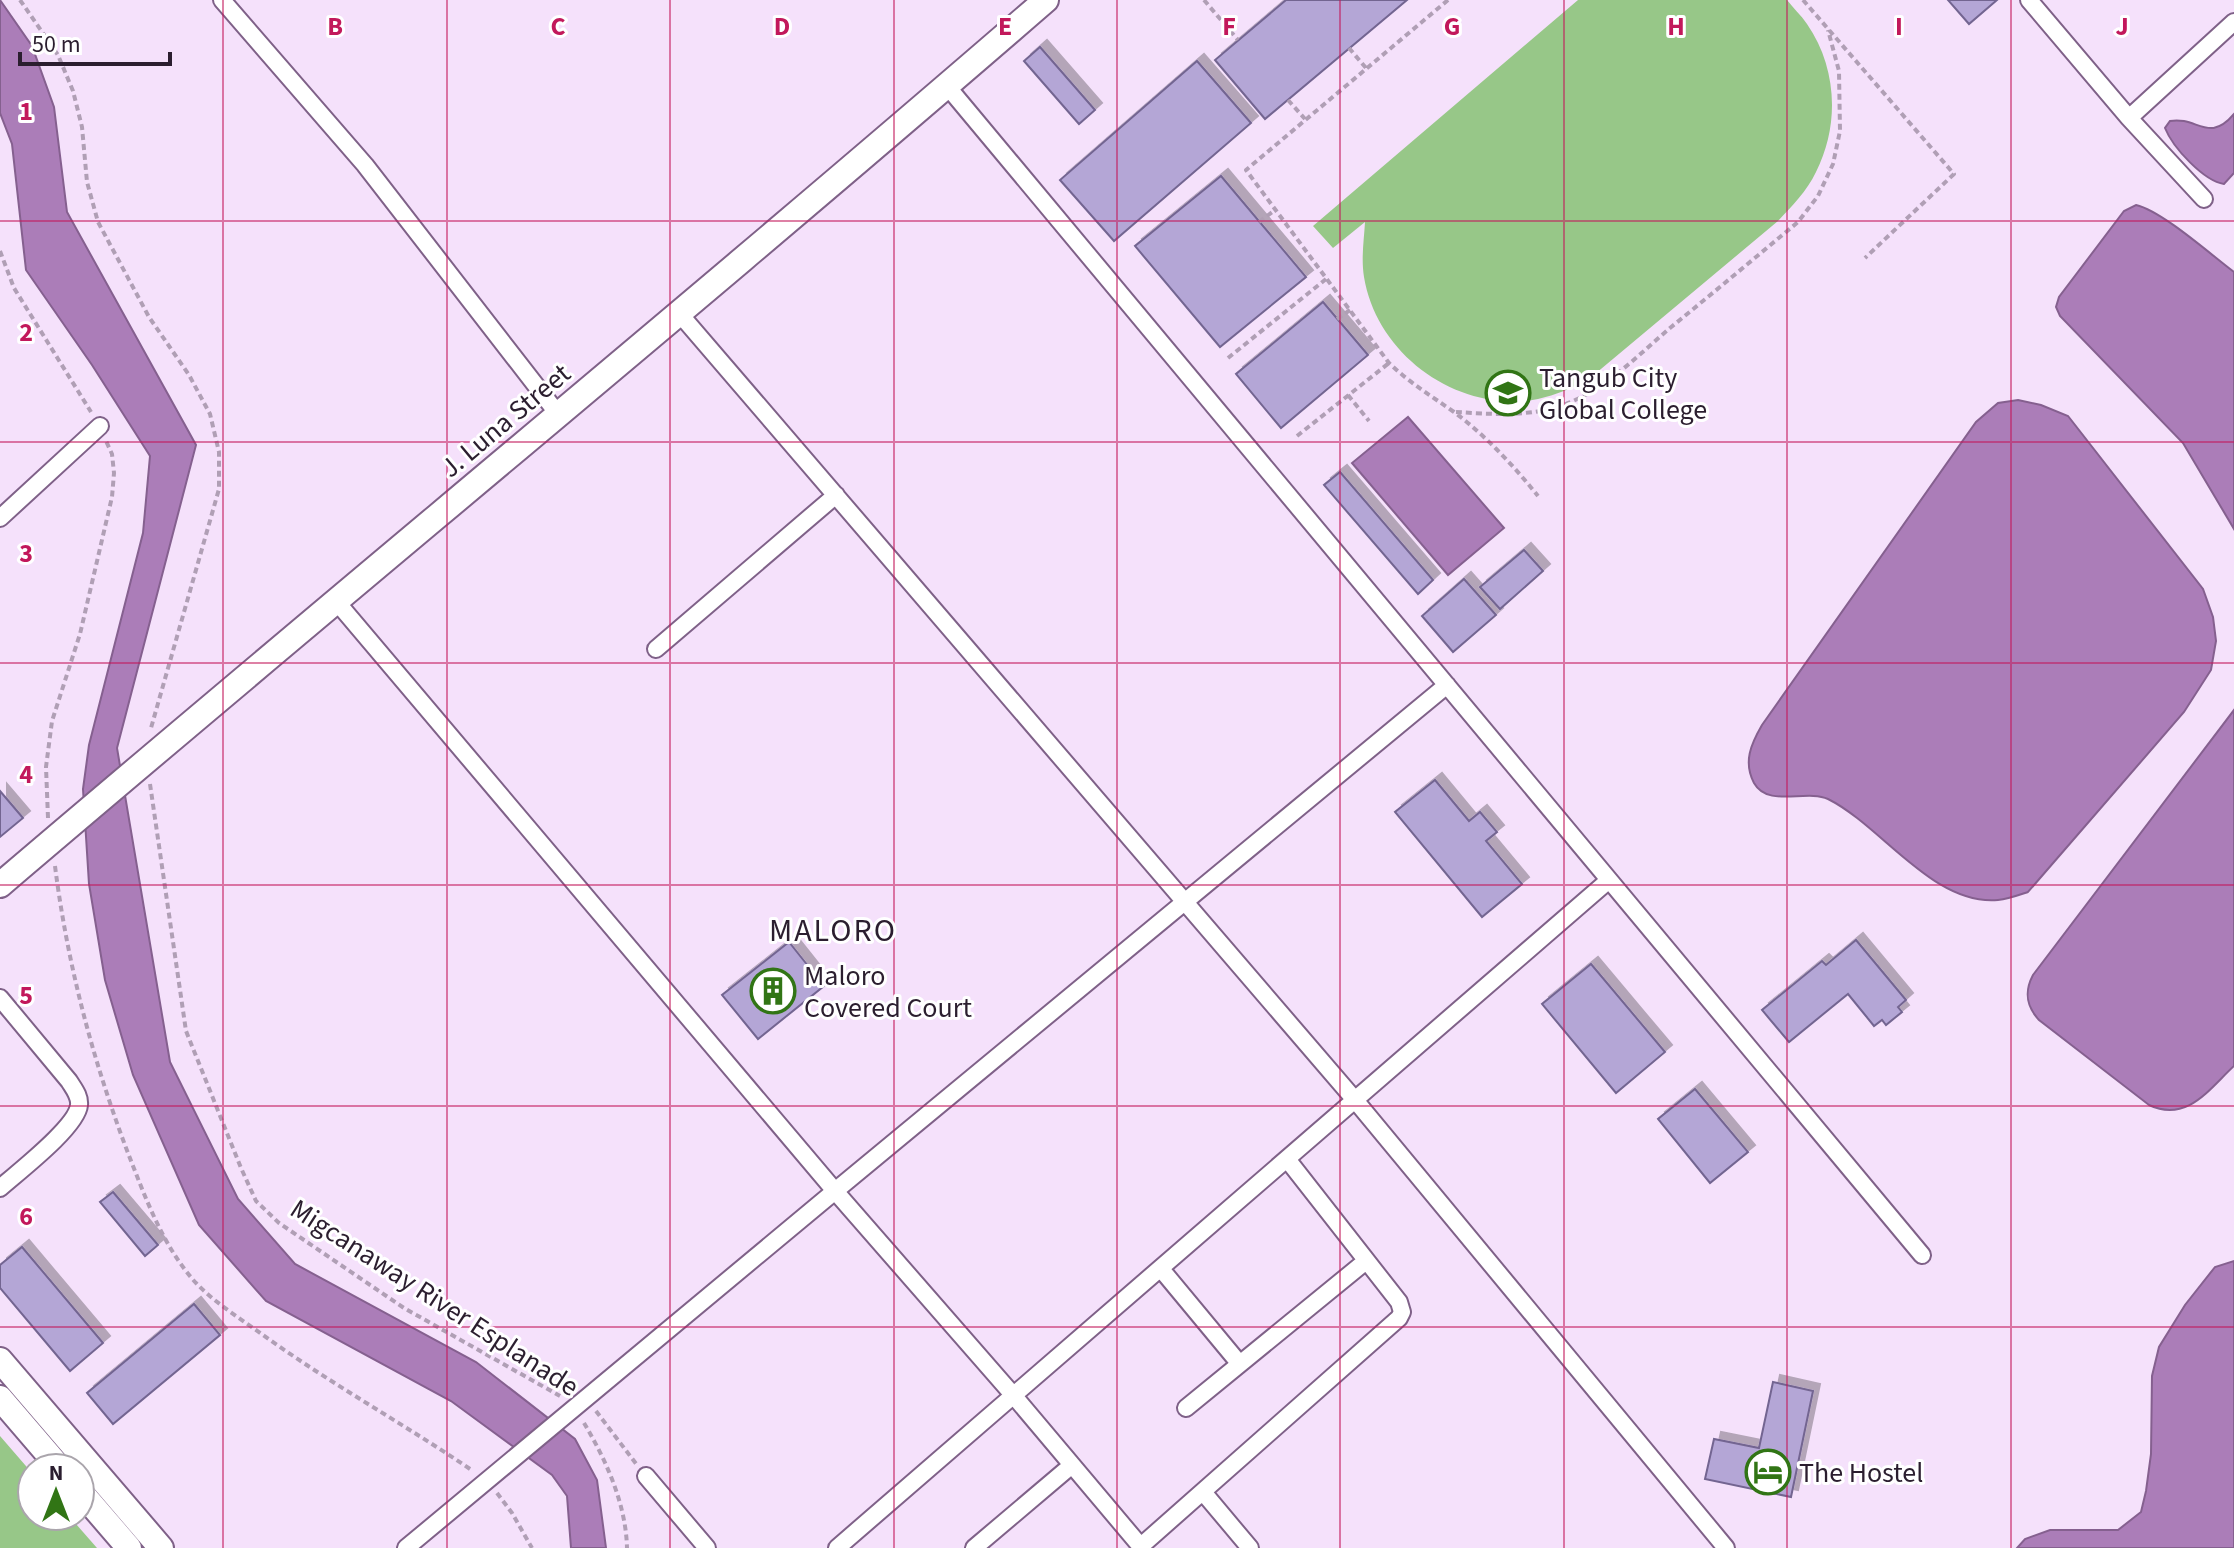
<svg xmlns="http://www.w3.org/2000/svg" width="2234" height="1548" font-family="'Source Sans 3',sans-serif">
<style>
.green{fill:#97c788}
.water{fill:#ab7db8;stroke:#85608f;stroke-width:2}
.building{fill:#b4a6d6;stroke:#736591;stroke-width:2;filter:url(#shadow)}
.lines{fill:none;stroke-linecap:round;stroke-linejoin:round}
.street-casing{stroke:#7f6188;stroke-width:20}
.secondary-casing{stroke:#7f6188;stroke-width:28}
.path{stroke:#b09fb5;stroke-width:4;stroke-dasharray:6 4;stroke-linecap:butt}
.street{stroke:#fff;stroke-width:16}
.secondary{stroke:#fff;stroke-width:24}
.grid{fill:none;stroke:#c2185b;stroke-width:2;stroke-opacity:0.55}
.labels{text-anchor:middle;stroke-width:6;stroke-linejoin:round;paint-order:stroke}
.poi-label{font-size:28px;fill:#2b1e2f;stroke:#fff;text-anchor:start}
.street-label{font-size:28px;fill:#2b1e2f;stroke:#fff}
.quarter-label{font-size:32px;letter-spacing:2px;fill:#2b1e2f;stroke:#fff}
.grid-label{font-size:26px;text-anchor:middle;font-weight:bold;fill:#c2185b;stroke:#fff;stroke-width:6;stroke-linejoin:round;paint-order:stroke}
</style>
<defs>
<filter id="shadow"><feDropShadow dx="7" dy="-7" stdDeviation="0" flood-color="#0004"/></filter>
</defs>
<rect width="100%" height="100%" fill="#f5e1fb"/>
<!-- green -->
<path class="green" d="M 1578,0 L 1787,0 C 1793,8 1801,15 1807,24 C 1837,67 1840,125 1816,172 C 1807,191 1792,206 1778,221 L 1589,379 C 1572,388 1556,395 1538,399 C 1459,414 1377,356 1364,277 C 1361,258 1364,240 1365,222 L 1333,248 L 1313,226 Z
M 0,1436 L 32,1473 L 32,1516 L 69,1516 L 97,1548 L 0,1548 Z"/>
<!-- water -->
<path class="water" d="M 0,0 L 32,46 L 54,107 L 67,212 L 196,445 L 117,748 L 170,1062 L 238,1199 L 295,1264 L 476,1362 L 575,1439 L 597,1480 L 606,1548 L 571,1548 L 567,1496 L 552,1475 L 451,1401 L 266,1301 L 199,1225 L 133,1075 L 105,980 L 89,884 L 83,789 L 89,745 L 143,533 L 150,456 L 92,365 L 26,270 L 12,144 L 0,113 Z
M 2234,114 L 2234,173 L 2224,184 C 2204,181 2173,148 2165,128 L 2170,121 C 2197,116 2209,144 2234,114 Z
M 2136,205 C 2162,211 2210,254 2234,272 L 2234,529 L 2183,443 L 2060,316 L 2056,307 L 2059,297 L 2124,211 Z
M 2018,400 L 2041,405 L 2068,416 L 2203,589 L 2213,617 L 2216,641 L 2211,670 L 2184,712 L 2028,892 C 2019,895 2008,899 1998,900 C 1933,906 1882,826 1828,799 C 1806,789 1768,808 1754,783 C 1743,762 1751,744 1762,725 L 1976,422 L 1998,403 Z
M 1408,417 L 1504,528 L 1448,575 L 1352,463 Z
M 2234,710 L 2234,1066 C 2209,1089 2187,1123 2149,1105 L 2039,1020 C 2026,1006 2024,992 2033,975 Z
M 2234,1261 L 2234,1548 L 2017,1548 L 2025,1539 L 2050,1530 L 2118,1530 L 2141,1512 L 2146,1491 L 2151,1454 L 2152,1376 L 2159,1347 L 2185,1305 L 2215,1267 Z"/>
<!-- building -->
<path class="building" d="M 1286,0 L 1407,0 L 1265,119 L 1215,60 Z
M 1948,0 L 1997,0 L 1969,24 Z
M 1040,47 L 1095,110 L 1079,124 L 1024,61 Z
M 1197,61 L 1251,123 L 1114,241 L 1060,180 Z
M 1221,176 L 1306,277 L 1220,347 L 1135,246 Z
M 1323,302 L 1368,355 L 1281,428 L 1236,374 Z
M 1340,472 L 1433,580 L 1418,594 L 1324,485 Z
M 1524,550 L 1543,571 L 1500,609 L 1480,587 Z
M 1464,579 L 1496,615 L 1453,652 L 1422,616 Z
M 1435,780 L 1469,821 L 1480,812 L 1497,832 L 1486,841 L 1522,884 L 1482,917 L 1395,812 Z
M 0,791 L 23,818 L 0,837 Z
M 1856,940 L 1906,1000 L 1898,1007 L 1902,1012 L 1886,1025 L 1882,1020 L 1874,1026 L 1848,994 L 1789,1042 L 1762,1010 L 1822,961 L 1826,965 Z
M 789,942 L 824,986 L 758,1039 L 722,995 Z
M 1591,964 L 1665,1052 L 1616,1093 L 1542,1004 Z
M 1695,1089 L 1748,1152 L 1710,1183 L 1658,1119 Z
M 113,1192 L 158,1245 L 145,1256 L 100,1202 Z
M 22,1247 L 103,1343 L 70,1371 L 0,1288 L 0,1265 Z
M 194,1304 L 220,1335 L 113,1424 L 87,1393 Z
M 1773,1382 L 1813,1391 L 1791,1497 L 1705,1479 L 1714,1439 L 1759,1448 Z"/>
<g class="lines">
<!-- street casing -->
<g class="street-casing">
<path id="street" d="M 222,0 L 365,165 L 558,414
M 2029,0 L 2129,118 L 2204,199
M 947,86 L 1922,1255
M 2129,118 L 2234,22
M 679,313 L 1355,1100 L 1726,1548
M 0,518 L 100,426
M 336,601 L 835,1191 L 1014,1396 L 1142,1548
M 656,649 L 836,495
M 0,998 L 69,1081 C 74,1089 80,1096 79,1105 C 77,1127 18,1172 0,1188
M 1161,1269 L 1239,1363
M 1186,1408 L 1366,1261
M 646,1476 L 707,1548
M 1203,1492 L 1250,1548
M 1141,1546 L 1399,1318 L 1402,1312 L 1399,1302 L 1287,1159
M 406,1548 L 835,1191 L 1447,685
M 837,1548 L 1609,880
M 974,1548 L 1072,1465"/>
</g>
<!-- secondary casing -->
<g class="secondary-casing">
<path id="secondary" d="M 0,885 C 347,589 701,299 1046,0
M 0,1360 L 161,1548
M 0,1398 L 60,1468
M 80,1491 L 129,1548"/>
</g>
<!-- path -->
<path class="path" d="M 20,0 L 58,55 L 73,91 L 82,127 L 87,182 L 98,222 L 149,317 L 189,375 L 210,414 L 219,452 L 219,489 L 151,728
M 1204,0 L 1238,40
M 1448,0 L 1246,170 L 1389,363 C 1411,384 1430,395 1454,412 C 1486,436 1513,465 1538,496
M 1803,0 L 1954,174 L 1865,258
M 1349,48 L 1366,68
M 1288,100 L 1305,119
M 1259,222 L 1275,210
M 0,251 L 14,288 L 91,412
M 1337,319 L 1350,310
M 1228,358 L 1326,279
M 1348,395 L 1369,421
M 1456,412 C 1489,414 1527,417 1560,406 C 1603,392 1636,357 1670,328 C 1713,293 1756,257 1798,222 L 1818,196 L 1833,164 L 1840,131 L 1839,71 L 1828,30
M 1297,436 L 1389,363
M 150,784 L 186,1031 L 241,1168 L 256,1201 L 279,1223 L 404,1308 L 560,1396
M 48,818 L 46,767 L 52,721 L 80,634 L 112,497 L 114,473 L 112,454 L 106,441
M 55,866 C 68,969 95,1069 133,1166 C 149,1207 166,1250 196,1283 C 215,1303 241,1319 263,1335 C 331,1384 404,1424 473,1471
M 596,1411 L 637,1465
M 584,1423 C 606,1460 626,1504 627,1548
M 497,1493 L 512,1513 L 532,1548"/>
<!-- street -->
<use href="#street" class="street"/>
<!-- secondary -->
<use href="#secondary" class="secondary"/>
</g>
<!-- grid -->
<path class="grid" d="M 223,0 L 223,1548M 447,0 L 447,1548M 670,0 L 670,1548M 894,0 L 894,1548M 1117,0 L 1117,1548M 1340,0 L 1340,1548M 1564,0 L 1564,1548M 1787,0 L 1787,1548M 2011,0 L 2011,1548M 0,221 L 2234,221M 0,442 L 2234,442M 0,663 L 2234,663M 0,885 L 2234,885M 0,1106 L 2234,1106M 0,1327 L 2234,1327"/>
<!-- icons -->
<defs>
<g id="university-ring" transform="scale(2.3)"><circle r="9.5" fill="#fff" stroke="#317515" stroke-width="1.5"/><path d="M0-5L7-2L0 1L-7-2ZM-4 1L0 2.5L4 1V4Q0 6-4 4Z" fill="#317515"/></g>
<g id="building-ring" transform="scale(2.3)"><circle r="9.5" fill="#fff" stroke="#317515" stroke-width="1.5"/><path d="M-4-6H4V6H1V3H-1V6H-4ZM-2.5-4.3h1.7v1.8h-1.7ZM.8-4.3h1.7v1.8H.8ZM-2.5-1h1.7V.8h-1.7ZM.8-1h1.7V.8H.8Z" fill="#317515"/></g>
<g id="hotel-ring" transform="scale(2.3)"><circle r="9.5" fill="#fff" stroke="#317515" stroke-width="1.5"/><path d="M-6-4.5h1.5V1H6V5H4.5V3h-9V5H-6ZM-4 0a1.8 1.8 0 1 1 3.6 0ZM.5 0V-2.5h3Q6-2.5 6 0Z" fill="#317515"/></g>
</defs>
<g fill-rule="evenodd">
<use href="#university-ring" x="1508" y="393"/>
<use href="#building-ring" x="773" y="991"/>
<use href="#hotel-ring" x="1768" y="1472"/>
</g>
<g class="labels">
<!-- poi labels -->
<g class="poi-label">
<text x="1539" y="387">Tangub City<tspan x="1539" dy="32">Global College</tspan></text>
<text x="804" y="985">Maloro<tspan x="804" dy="32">Covered Court</tspan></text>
<text x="1799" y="1482">The Hostel</text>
</g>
<!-- street labels -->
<g class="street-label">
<text transform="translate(505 420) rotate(-40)" y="10">J. Luna Street</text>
<text transform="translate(435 1297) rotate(33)" y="10">Migcanaway River Esplanade</text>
</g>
<!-- quarter labels -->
<g class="quarter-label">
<text x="833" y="941">MALORO</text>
</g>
</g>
<g class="grid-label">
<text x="335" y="35">B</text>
<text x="558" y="35">C</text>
<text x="782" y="35">D</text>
<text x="1005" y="35">E</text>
<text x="1229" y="35">F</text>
<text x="1452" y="35">G</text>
<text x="1676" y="35">H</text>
<text x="1899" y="35">I</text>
<text x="2122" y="35">J</text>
<text x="26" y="120">1</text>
<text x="26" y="341">2</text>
<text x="26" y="562">3</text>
<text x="26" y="783">4</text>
<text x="26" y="1004">5</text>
<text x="26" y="1225">6</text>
</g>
<!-- north arrow -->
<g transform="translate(56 1492)"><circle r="38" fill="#ffffff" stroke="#aaa5ac" stroke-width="2"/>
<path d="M0-6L14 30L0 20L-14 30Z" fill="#317515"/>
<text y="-12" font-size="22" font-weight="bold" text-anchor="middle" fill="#2b1e2f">N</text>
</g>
<!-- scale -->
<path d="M20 52v12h150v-12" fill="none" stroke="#2b1e2f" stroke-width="4"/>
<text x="32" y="52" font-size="24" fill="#2b1e2f" stroke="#ffffff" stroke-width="6" paint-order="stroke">50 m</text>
</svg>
